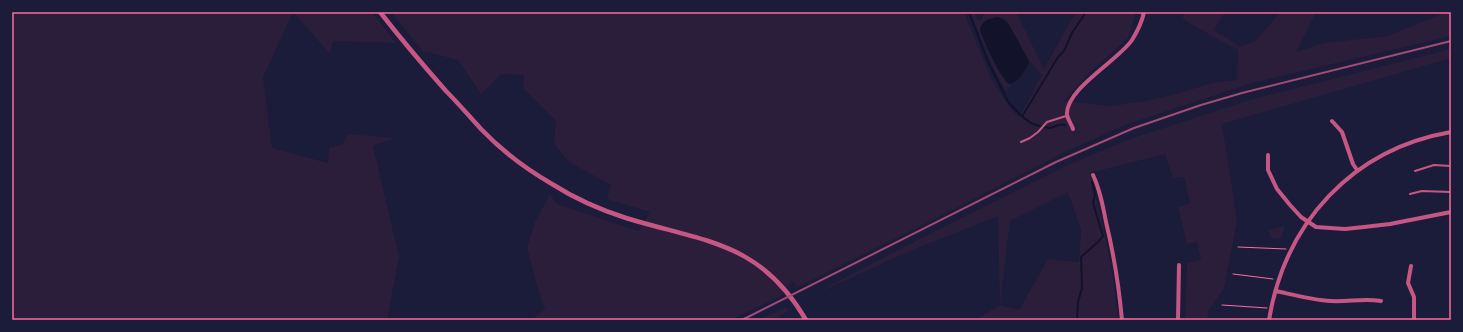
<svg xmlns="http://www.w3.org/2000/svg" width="1463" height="332" font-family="'Noto Serif',serif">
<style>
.green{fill:#2a1e3b;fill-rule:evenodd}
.water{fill:#12122b}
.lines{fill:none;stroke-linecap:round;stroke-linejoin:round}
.stream{stroke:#12122b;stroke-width:2}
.path{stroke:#ff6b9d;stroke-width:1}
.service{stroke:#c65784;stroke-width:2}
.minor{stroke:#c65784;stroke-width:4}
.tertiary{stroke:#c65784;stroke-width:4.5}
.rail{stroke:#a44b75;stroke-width:2}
.neatline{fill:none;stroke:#ff6b9d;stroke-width:1.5}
</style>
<rect width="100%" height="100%" fill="#1b1b3a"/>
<!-- green -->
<path class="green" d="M 12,12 L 372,12 L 396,43 L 333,41 L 330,54 L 293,12 L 263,77 L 272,148 L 328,163 L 329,148 L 343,144 L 348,134 L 393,138 L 373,146 L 399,257 L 387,320 L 12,320 Z
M 394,12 L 964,12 L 990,76 L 1009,107 L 1019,117 L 1042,75 L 1029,61 L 1008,23 L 1003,19 L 980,30 C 984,42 1000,77 1009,84 L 1012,83 L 1006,92 L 993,67 L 970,12 L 974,12 L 978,20 L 982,19 L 985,12 L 1016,12 L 1044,69 L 1071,20 L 1078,12 L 1136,12 L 1128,38 L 1090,72 L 1064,101 L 1112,106 L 1144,101 L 1172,95 L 1216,82 L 1237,80 L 1238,50 L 1182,19 L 1186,12 L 1225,12 L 1214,30 L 1241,47 L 1255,41 L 1281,12 L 1316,12 L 1296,52 L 1324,43 L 1387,36 L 1446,12 L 1451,12 L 1451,36 L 1252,83 L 1125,125 L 1065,152 L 931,221 L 798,287 L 792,281 L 781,296 L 730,320 L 531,320 L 545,309 L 536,283 L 527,247 L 535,222 L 550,194 L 557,204 L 639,231 L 650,212 L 607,199 L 611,185 L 569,162 L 554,144 L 556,121 L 523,88 L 524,75 L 501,74 L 481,94 L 458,60 L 428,52 L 424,53 L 392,13 Z
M 1451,49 L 1451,58 L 1222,124 L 1237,220 L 1224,289 L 1209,309 L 1207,320 L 1185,320 L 1187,263 L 1201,260 L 1197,242 L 1187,244 L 1178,207 L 1190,203 L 1184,177 L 1173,178 L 1165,154 L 1090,173 C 1102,222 1114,270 1118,320 L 975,320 L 1000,305 L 998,216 L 917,248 L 808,297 L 943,227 L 1070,164 L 1130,139 L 1253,99 ZM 1068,192 L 1081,230 L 1079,262 L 1048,259 L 1019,310 L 1000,305 L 1010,221 Z
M 1285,226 L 1281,238 L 1272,239 L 1268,230 Z
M 787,307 L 788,311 L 773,320 L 758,320 Z"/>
<!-- water -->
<path class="water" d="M 998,17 L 1003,19 L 1008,23 L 1029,61 C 1027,70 1018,82 1009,84 C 1000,77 984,42 980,30 C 982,20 989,19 998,17 Z"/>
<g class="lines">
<!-- stream -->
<path class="stream" d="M 969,12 L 988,62 L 1004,93 C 1005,101 1024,119 1031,123 C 1035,125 1045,128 1050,128 C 1055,127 1059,123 1065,125
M 1023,115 L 1058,57 L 1064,51 L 1072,33 L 1086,12
M 1077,320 L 1078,302 L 1082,288 L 1081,257 L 1099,241 L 1103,236 L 1093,203 L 1095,195 L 1092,182"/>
<!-- path -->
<path class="path" d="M 1238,247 L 1286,249
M 1233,274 L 1273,279
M 1222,305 L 1267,308"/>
<!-- service -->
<path class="service" d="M 1021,142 L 1030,138 L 1038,132 L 1047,122 L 1066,116
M 1415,171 L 1434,165 L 1451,166
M 1410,194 L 1422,191 L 1451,192"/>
<!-- minor -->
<path class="minor" d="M 1332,121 L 1342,132 L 1353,164 L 1357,170
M 1073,129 C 1072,125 1068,120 1067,115 C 1065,89 1119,60 1132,40 C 1137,32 1142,22 1144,12
M 1268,155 L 1268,170 L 1277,189 L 1290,205 L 1301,217 L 1316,227 L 1345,229 L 1364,227 L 1390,224 L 1451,212
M 1093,175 C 1100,190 1103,206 1106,222 C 1114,255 1119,287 1122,320
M 1411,266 L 1408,283 L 1414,297 L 1414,320
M 1276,291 C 1294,295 1312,300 1331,301 C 1348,302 1364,298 1381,301
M 1178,320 L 1179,265
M 1269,320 C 1285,222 1353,149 1451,132"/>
<!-- tertiary -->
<path class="tertiary" d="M 380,12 C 401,39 423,65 446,91 C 458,103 469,116 481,129 C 501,150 526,169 552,184 C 574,198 601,210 626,218 C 704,242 760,241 806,320"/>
<!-- rail -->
<path class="rail" d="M 742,320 L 1056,162 L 1134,128 L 1201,105 L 1242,93 L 1451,41"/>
</g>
<!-- border -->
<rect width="1463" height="332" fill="none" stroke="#1b1b3a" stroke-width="26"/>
<rect x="13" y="13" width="1437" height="306" class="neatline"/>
</svg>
